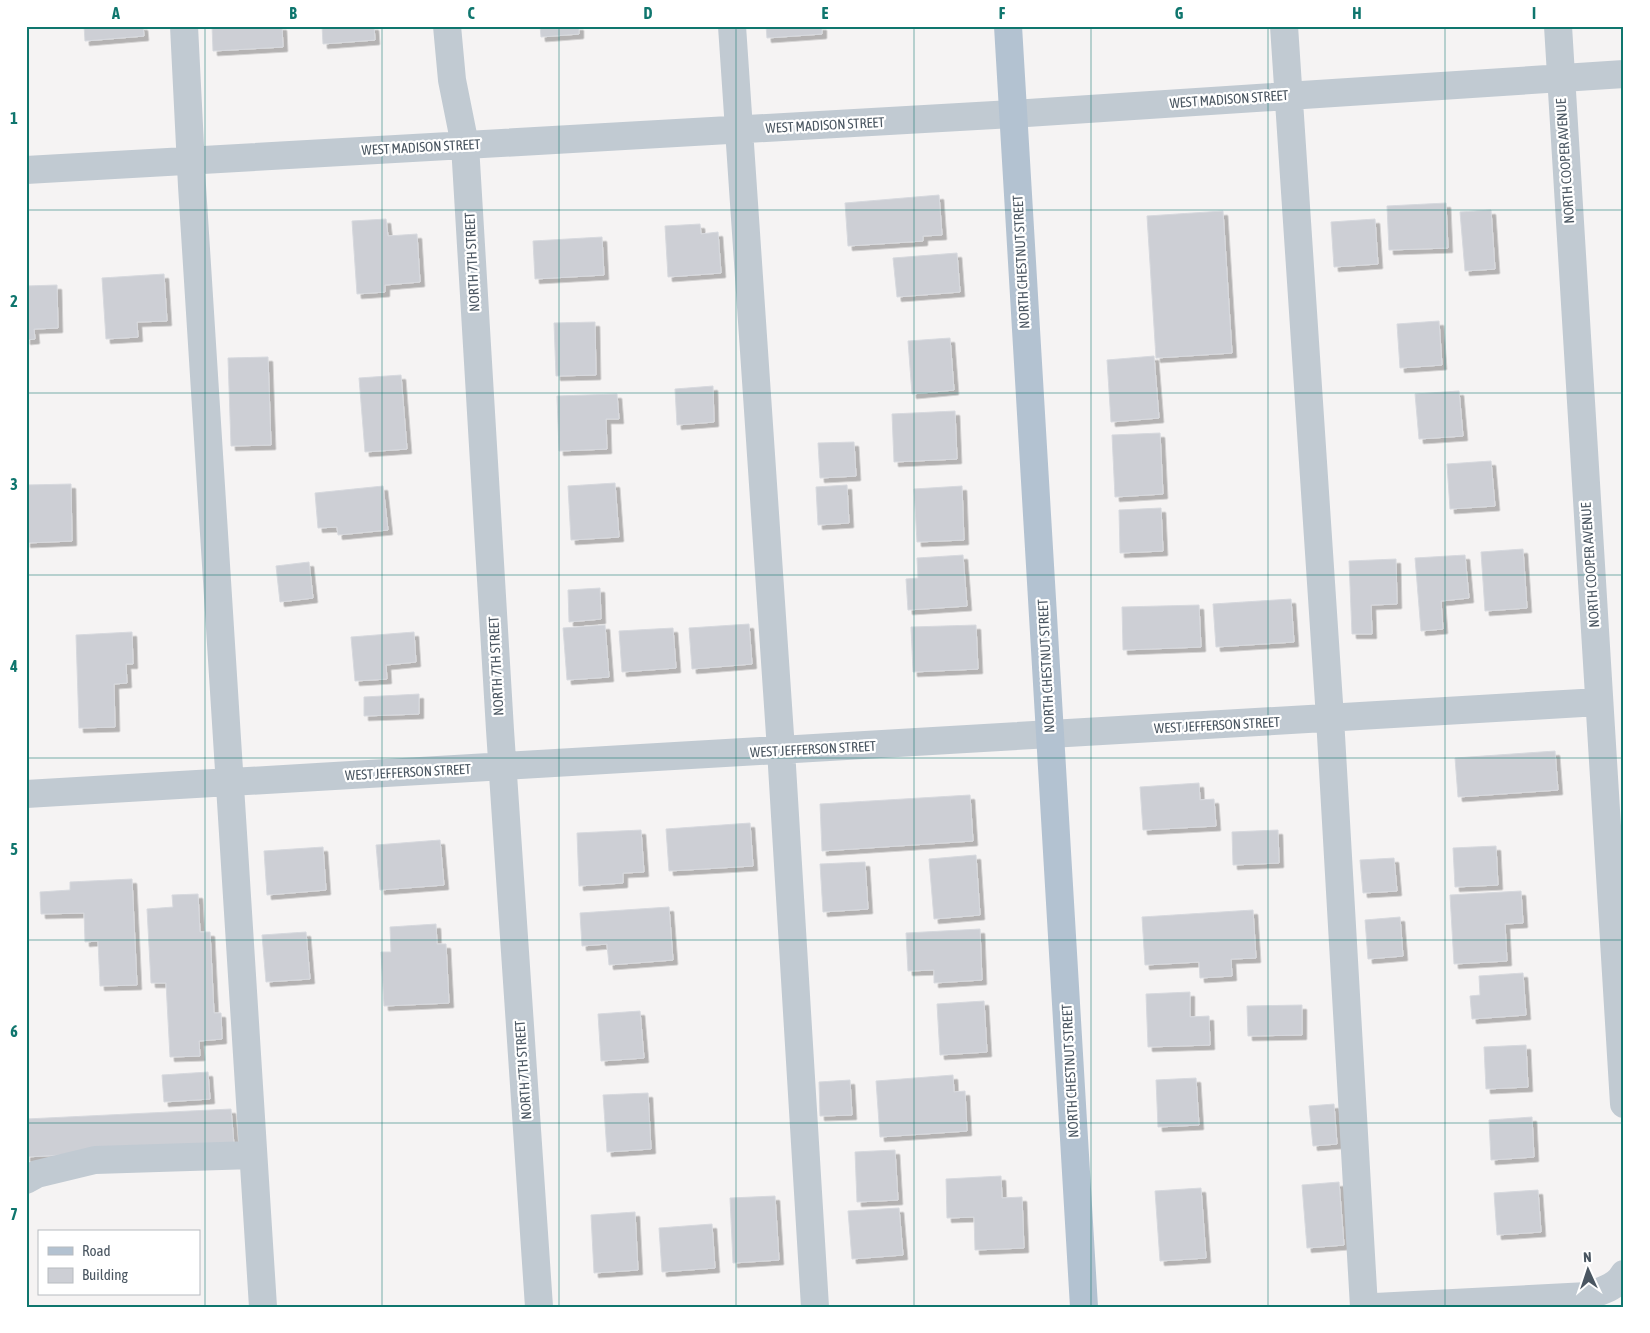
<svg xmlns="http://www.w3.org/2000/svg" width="1650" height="1333" font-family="'Asap Condensed',sans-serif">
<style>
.building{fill:#cdcfd5;stroke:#d7d9de;filter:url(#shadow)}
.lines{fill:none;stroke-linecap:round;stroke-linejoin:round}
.minor{stroke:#c1cad2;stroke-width:28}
.major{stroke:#b3c2d1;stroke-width:28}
.grid{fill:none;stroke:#0f766e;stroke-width:1;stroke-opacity:0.55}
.labels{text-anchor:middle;stroke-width:4.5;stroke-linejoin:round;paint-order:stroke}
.street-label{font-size:14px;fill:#4a5661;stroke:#fff}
.neatline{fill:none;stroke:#0f766e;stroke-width:2}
.grid-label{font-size:16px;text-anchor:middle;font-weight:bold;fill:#0f766e}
</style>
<defs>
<filter id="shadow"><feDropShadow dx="4.5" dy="4.5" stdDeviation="0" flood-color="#0004"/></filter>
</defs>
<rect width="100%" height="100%" fill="#f5f3f3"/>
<!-- building -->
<path class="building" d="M 84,26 L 143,26 L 144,36 L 85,41 Z
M 212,26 L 282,26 L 283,47 L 213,51 Z
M 322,26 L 374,26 L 375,40 L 323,44 Z
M 540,26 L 579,26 L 579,34 L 541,37 Z
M 766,26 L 822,26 L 822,34 L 767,38 Z
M 939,195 L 942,235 L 923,236 L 923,241 L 848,246 L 845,203 Z
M 1446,203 L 1448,248 L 1389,250 L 1387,206 Z
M 1491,210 L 1495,269 L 1465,271 L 1460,212 Z
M 1223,211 L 1232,353 L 1156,358 L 1147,216 Z
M 386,219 L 388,236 L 417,234 L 420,282 L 385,285 L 385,292 L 357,294 L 352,221 Z
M 1375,219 L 1378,264 L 1334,267 L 1331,222 Z
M 700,224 L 701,234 L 718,232 L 721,273 L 668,277 L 665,226 Z
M 602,237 L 604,275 L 535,279 L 533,241 Z
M 957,253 L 960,292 L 897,297 L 893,258 Z
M 164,274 L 167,321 L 137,322 L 138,337 L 106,339 L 102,278 Z
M 57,285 L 58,328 L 34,329 L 35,339 L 26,340 L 26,286 Z
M 1439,321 L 1442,365 L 1400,368 L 1397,324 Z
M 595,322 L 596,375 L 556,376 L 554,323 Z
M 950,338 L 954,390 L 912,394 L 908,341 Z
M 1154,356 L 1159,418 L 1111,422 L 1107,360 Z
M 268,357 L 271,445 L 231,446 L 228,358 Z
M 401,375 L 407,449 L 365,452 L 359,378 Z
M 713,386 L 714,422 L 677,425 L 675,389 Z
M 1459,391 L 1463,436 L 1419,439 L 1415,394 Z
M 617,394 L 619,419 L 606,419 L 607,449 L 559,451 L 557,396 Z
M 955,411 L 957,459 L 894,462 L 892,414 Z
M 1160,433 L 1163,494 L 1115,497 L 1112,435 Z
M 854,442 L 856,476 L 820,478 L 818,443 Z
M 1491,461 L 1495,506 L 1450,509 L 1447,464 Z
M 615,483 L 619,537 L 571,540 L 568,486 Z
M 71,484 L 72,541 L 26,543 L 26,485 Z
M 847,485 L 849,523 L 818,525 L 816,487 Z
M 383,486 L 388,530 L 338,535 L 337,527 L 318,528 L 315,493 Z
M 962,486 L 964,540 L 917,542 L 914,489 Z
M 1161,508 L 1163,551 L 1120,553 L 1119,510 Z
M 1523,549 L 1527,608 L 1485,611 L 1481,552 Z
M 963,555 L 967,606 L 908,610 L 906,579 L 918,578 L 917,558 Z
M 1465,555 L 1469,598 L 1441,601 L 1443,629 L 1421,631 L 1415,558 Z
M 1396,559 L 1397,604 L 1371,605 L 1372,634 L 1352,634 L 1349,561 Z
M 309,562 L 313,598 L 280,602 L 276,566 Z
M 600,588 L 601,619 L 569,622 L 568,590 Z
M 1291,599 L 1294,642 L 1216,647 L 1213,604 Z
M 1199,605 L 1201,647 L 1123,650 L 1122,607 Z
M 749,624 L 752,664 L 692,669 L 689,628 Z
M 605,625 L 609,677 L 567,680 L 563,628 Z
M 976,625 L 978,669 L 913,672 L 911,627 Z
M 673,628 L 676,668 L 622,672 L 619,631 Z
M 132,632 L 133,664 L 126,664 L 127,683 L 114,684 L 115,727 L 79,728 L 76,635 Z
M 414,632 L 416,662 L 386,665 L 387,679 L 355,681 L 351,637 Z
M 419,694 L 419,714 L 364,716 L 364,697 Z
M 1555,751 L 1558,790 L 1458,797 L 1455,758 Z
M 1199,783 L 1200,800 L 1214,799 L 1216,826 L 1143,830 L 1140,787 Z
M 970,795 L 973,841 L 822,851 L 820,804 Z
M 750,823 L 753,866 L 669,871 L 666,829 Z
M 641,830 L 644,872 L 623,873 L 623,883 L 579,886 L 577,833 Z
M 1278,830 L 1279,863 L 1233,865 L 1232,832 Z
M 440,840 L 444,885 L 380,890 L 376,845 Z
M 1496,846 L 1498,885 L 1455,887 L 1453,848 Z
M 323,847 L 326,890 L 267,895 L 264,851 Z
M 976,855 L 980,915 L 934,919 L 929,859 Z
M 1394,858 L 1397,891 L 1363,893 L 1360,860 Z
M 865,862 L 868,909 L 823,912 L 820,864 Z
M 132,879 L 137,985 L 100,986 L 98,941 L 85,942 L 84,913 L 41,914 L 40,892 L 70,890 L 70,882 Z
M 1521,891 L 1523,923 L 1505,924 L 1507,961 L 1454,964 L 1450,895 Z
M 198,894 L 200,932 L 210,932 L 214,1013 L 221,1013 L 222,1039 L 199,1041 L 200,1056 L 170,1057 L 166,983 L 151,983 L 147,909 L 173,907 L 172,895 Z
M 669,907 L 673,960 L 609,965 L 607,944 L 582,946 L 580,913 Z
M 1253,910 L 1256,958 L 1231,959 L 1232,976 L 1200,978 L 1199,962 L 1145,965 L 1142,917 Z
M 1400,917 L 1403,956 L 1368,959 L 1365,920 Z
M 436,924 L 437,944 L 446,944 L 449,1003 L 384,1006 L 381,952 L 391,952 L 390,927 Z
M 980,929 L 982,980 L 934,983 L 934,970 L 908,971 L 906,933 Z
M 306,932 L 310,979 L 266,982 L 262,935 Z
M 1523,973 L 1526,1015 L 1472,1019 L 1470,996 L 1480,995 L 1479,976 Z
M 1190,992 L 1190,1017 L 1209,1016 L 1210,1045 L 1148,1047 L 1146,994 Z
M 984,1001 L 987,1052 L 940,1055 L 937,1004 Z
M 1302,1005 L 1302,1035 L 1248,1036 L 1247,1006 Z
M 640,1011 L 644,1058 L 601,1061 L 598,1014 Z
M 1526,1045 L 1528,1087 L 1486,1089 L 1484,1047 Z
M 208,1072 L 210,1099 L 164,1102 L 162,1075 Z
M 953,1075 L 954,1092 L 965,1091 L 967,1131 L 880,1137 L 876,1081 Z
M 1196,1078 L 1199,1125 L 1158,1127 L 1156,1080 Z
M 850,1080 L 852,1115 L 820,1116 L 819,1082 Z
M 648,1093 L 651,1149 L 607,1152 L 603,1095 Z
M 1334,1104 L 1337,1144 L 1313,1146 L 1309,1106 Z
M 231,1109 L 234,1145 L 26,1157 L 26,1119 Z
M 1532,1117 L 1534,1157 L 1491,1160 L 1489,1120 Z
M 895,1150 L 898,1200 L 857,1202 L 855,1152 Z
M 1001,1176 L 1002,1198 L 1022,1197 L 1024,1248 L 975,1250 L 974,1217 L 947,1218 L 946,1179 Z
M 1339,1182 L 1344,1245 L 1307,1248 L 1302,1185 Z
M 1201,1188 L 1206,1258 L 1160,1261 L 1155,1191 Z
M 1538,1190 L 1541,1232 L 1497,1235 L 1494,1193 Z
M 775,1196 L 779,1260 L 733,1263 L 730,1198 Z
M 899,1208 L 903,1255 L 852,1259 L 848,1211 Z
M 635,1212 L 638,1270 L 594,1273 L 591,1215 Z
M 712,1224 L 715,1268 L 662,1272 L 659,1228 Z"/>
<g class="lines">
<!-- minor -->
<path class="minor" d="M 184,26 L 192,186 L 263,1307
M 447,26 L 452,80 L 465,145 L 500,730 L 539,1307
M 732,26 L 781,750 L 815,1307
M 1284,26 L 1330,718 L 1364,1307
M 1558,26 L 1624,1104
M 26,170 L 1012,114 L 1624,74
M 26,794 L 1599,702
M 26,1180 L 37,1174 L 95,1160 L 253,1155
M 1375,1307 L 1588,1296 C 1601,1291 1617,1287 1624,1274"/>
<!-- major -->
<path class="major" d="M 1008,26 L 1084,1307"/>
</g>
<!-- grid -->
<path class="grid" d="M 205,26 L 205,1307M 382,26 L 382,1307M 559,26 L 559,1307M 736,26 L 736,1307M 914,26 L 914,1307M 1091,26 L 1091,1307M 1268,26 L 1268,1307M 1445,26 L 1445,1307M 26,210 L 1624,210M 26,393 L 1624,393M 26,575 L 1624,575M 26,758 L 1624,758M 26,940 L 1624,940M 26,1123 L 1624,1123"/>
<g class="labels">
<!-- street labels -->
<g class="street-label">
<text transform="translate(1229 99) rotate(-4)" y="5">WEST MADISON STREET</text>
<text transform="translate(825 125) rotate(-3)" y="5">WEST MADISON STREET</text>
<text transform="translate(421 147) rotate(-3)" y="5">WEST MADISON STREET</text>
<text transform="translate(1565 161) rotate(-94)" y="5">NORTH COOPER AVENUE</text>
<text transform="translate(472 262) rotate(-93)" y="5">NORTH 7TH STREET</text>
<text transform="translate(1021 262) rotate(-93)" y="5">NORTH CHESTNUT STREET</text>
<text transform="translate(1590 565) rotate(-94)" y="5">NORTH COOPER AVENUE</text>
<text transform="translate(496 666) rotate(-93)" y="5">NORTH 7TH STREET</text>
<text transform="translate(1046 666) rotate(-93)" y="5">NORTH CHESTNUT STREET</text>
<text transform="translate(1217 725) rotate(-3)" y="5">WEST JEFFERSON STREET</text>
<text transform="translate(813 749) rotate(-3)" y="5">WEST JEFFERSON STREET</text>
<text transform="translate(408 772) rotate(-3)" y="5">WEST JEFFERSON STREET</text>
<text transform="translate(523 1070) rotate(-94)" y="5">NORTH 7TH STREET</text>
<text transform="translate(1070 1071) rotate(-93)" y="5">NORTH CHESTNUT STREET</text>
</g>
</g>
<!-- border -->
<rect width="1650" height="1333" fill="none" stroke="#ffffff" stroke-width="55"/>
<!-- legend -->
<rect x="38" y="1230" width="162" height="65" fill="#ffffff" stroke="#b7bbc0"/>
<rect x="48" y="1247" width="25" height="8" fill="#b3c2d1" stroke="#b7bbc0"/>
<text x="82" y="1256" font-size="15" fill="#4a5661">Road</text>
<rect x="48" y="1268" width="25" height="15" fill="#cdcfd5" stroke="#b7bbc0"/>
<text x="82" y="1280" font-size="15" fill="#4a5661">Building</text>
<!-- north arrow -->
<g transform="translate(1588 1270) rotate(357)" stroke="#ffffff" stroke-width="4" paint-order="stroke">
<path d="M0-4L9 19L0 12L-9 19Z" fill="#4a5661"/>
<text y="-8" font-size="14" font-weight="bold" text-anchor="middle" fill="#4a5661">N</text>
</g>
<rect x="28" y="28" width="1594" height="1278" class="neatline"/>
<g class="grid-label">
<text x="116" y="19">A</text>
<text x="293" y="19">B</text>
<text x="471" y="19">C</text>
<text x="648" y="19">D</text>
<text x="825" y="19">E</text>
<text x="1002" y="19">F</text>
<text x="1179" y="19">G</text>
<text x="1357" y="19">H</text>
<text x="1534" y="19">I</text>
<text x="14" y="124">1</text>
<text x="14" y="307">2</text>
<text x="14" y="490">3</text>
<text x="14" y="672">4</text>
<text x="14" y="855">5</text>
<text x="14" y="1037">6</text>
<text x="14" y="1220">7</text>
</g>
</svg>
